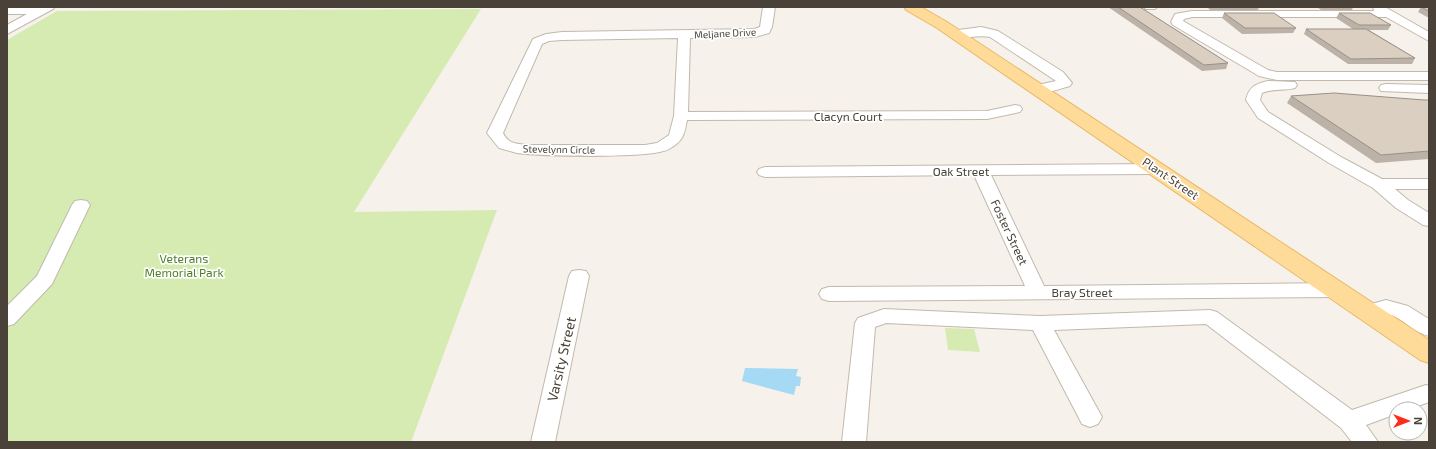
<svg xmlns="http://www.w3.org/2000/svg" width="1436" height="449" font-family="'Exo 2',sans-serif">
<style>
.green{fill:#d5ebb2}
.water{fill:#a5d9f4}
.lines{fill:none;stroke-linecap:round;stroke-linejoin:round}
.minor-casing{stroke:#c2b9ac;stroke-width:2}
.major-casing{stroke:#e9b865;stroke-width:2}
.minor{fill:#fff;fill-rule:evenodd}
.major{fill:#ffdb9a;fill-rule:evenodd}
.wall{fill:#bcb2a7}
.building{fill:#dbcfc2;stroke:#999188}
.labels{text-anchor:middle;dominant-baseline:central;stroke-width:3.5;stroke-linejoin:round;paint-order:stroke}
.far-street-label{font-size:10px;fill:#4a4238;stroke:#fff}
.street-label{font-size:12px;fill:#4a4238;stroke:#fff}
.park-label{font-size:12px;fill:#4f8027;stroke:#fff}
.near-street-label{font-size:14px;fill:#4a4238;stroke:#fff}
</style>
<rect width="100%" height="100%" fill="#f6f1ea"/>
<g class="green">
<polygon points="481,9 354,212 497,210 411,442 7,442 7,40 57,11"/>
<polygon points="945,328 974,329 980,352 948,350"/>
</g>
<polygon class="water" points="745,368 798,369 796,376 801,377 800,386 796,386 794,395 742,381"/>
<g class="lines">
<g class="minor-casing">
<g id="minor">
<polygon points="55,7 53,9 7,34 7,25 27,14 7,14 7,8"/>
<path d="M 763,7 L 775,7 L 772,27 L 769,33 L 755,37 L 690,38 L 688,112 L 987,111 L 1015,105 L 1020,106 L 1022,109 L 1020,112 L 987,119 L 687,120 C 684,136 683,141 669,149 C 653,159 540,156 517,153 L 499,148 L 487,133 L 533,39 L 546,34 L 562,32 L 754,29 L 760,27 ZM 678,38 L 674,116 L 669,135 L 657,143 L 645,145 L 528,145 C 517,144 508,144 503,133 L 542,44 L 549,41 L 562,40 Z"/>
<polygon points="1144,7 1157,7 1155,9 1146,9"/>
<polygon points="1373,7 1385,7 1429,32 1429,41 1386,17 1192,17 1184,19 1183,21 1268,70 1277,72 1429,72 1429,80 1277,80 1259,76 1173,25 1171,22 1175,14 1192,11 1374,11"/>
<path d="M 981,27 L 998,31 L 1063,72 L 1072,83 L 1070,86 C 1059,89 1044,95 1033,92 L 1031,89 L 1033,86 L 1056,81 L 990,37 C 977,34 963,40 951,37 L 949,34 L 951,31 Z"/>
<path d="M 1268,81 L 1295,82 L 1297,85 L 1295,88 C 1283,91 1274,88 1262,93 L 1260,100 L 1268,112 L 1341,157 L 1382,179 L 1429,179 L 1429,189 L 1395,189 L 1408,200 L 1429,213 L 1429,226 L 1423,225 L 1396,208 L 1373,188 L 1329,163 L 1258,118 L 1246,100 C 1249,87 1255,84 1268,81 Z"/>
<polygon points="1386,84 1429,85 1429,93 1381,91 1379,88 1381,85"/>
<polygon points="1157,164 1163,166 1165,169 1163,172 1157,174 991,175 1044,286 1336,283 1343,285 1346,290 1343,295 1336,297 829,301 822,299 819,294 822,289 829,287 1025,286 974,175 765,177 759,175 757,172 759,169 765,167"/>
<polygon points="81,200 87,201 90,205 52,284 14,324 7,326 7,306 37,276 72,205 75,201"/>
<polygon points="579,270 586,271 589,276 555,442 531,442 569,276 572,271"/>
<path d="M 1386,300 L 1408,306 L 1429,319 L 1429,336 C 1416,333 1406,322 1394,316 C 1383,311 1372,320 1361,317 L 1358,312 L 1361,307 Z"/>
<polygon points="884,309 1040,316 1210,310 1217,312 1352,410 1426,385 1429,386 1429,402 1410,409 1396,409 1396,414 1366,425 1378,442 1352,442 1341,428 1206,324 1054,330 1102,417 1098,424 1090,427 1082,424 1033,330 886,323 875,327 866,442 842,442 855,323 858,318"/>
</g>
</g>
<g class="major-casing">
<polygon id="major" points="904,7 921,7 947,22 1429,340 1429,363 1420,360 937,28 906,10"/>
</g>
<use href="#minor" class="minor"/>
<use href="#major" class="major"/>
</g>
<g class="wall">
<polygon points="1108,7 1140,7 1228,63 1226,69 1202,71"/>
<polygon points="1207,7 1259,7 1258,10 1210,10"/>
<polygon points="1317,7 1353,7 1352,10 1321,10"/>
<polygon points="1421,7 1429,7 1429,18 1418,12"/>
<polygon points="1224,13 1296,28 1293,33 1242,34 1222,18"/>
<polygon points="1339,13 1391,25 1388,30 1369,30 1415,58 1412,64 1348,64 1304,34 1306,29 1353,29 1336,18"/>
<polygon points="1291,96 1429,100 1429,159 1376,163 1287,103"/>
</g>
<g class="building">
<polygon points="1118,7 1140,7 1228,63 1204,65"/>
<polygon points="1421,7 1429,7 1429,11"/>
<polygon points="1224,13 1274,13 1296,28 1245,28"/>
<polygon points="1339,13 1370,13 1391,25 1359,25"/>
<polygon points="1306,29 1366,29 1415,58 1351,59"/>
<polygon points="1334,93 1424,100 1429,100 1429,151 1381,155 1291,96"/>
</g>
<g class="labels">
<g class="far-street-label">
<text transform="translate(725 33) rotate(-3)">Meljane Drive</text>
<text transform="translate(559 149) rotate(1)">Stevelynn Circle</text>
</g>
<g class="street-label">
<text x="848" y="116">Clacyn Court</text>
<text x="961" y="171">Oak Street</text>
<text transform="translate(1171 178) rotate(34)">Plant Street</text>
<text transform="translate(1010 232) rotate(65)">Foster Street</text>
<text x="1082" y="292">Bray Street</text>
</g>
<g class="park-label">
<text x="184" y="258">Veterans<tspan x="184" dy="14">Memorial Park</tspan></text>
</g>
<g class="near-street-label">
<text transform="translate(561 359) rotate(-77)">Varsity Street</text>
</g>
</g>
<rect width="1436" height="449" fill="none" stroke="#4a4238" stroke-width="16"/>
<g transform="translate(1408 421) rotate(90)"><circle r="19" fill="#ffffff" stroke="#b7b3af"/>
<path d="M0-3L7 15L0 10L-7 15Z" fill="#ff2b18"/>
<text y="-6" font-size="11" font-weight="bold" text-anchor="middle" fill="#4a4238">N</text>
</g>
</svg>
